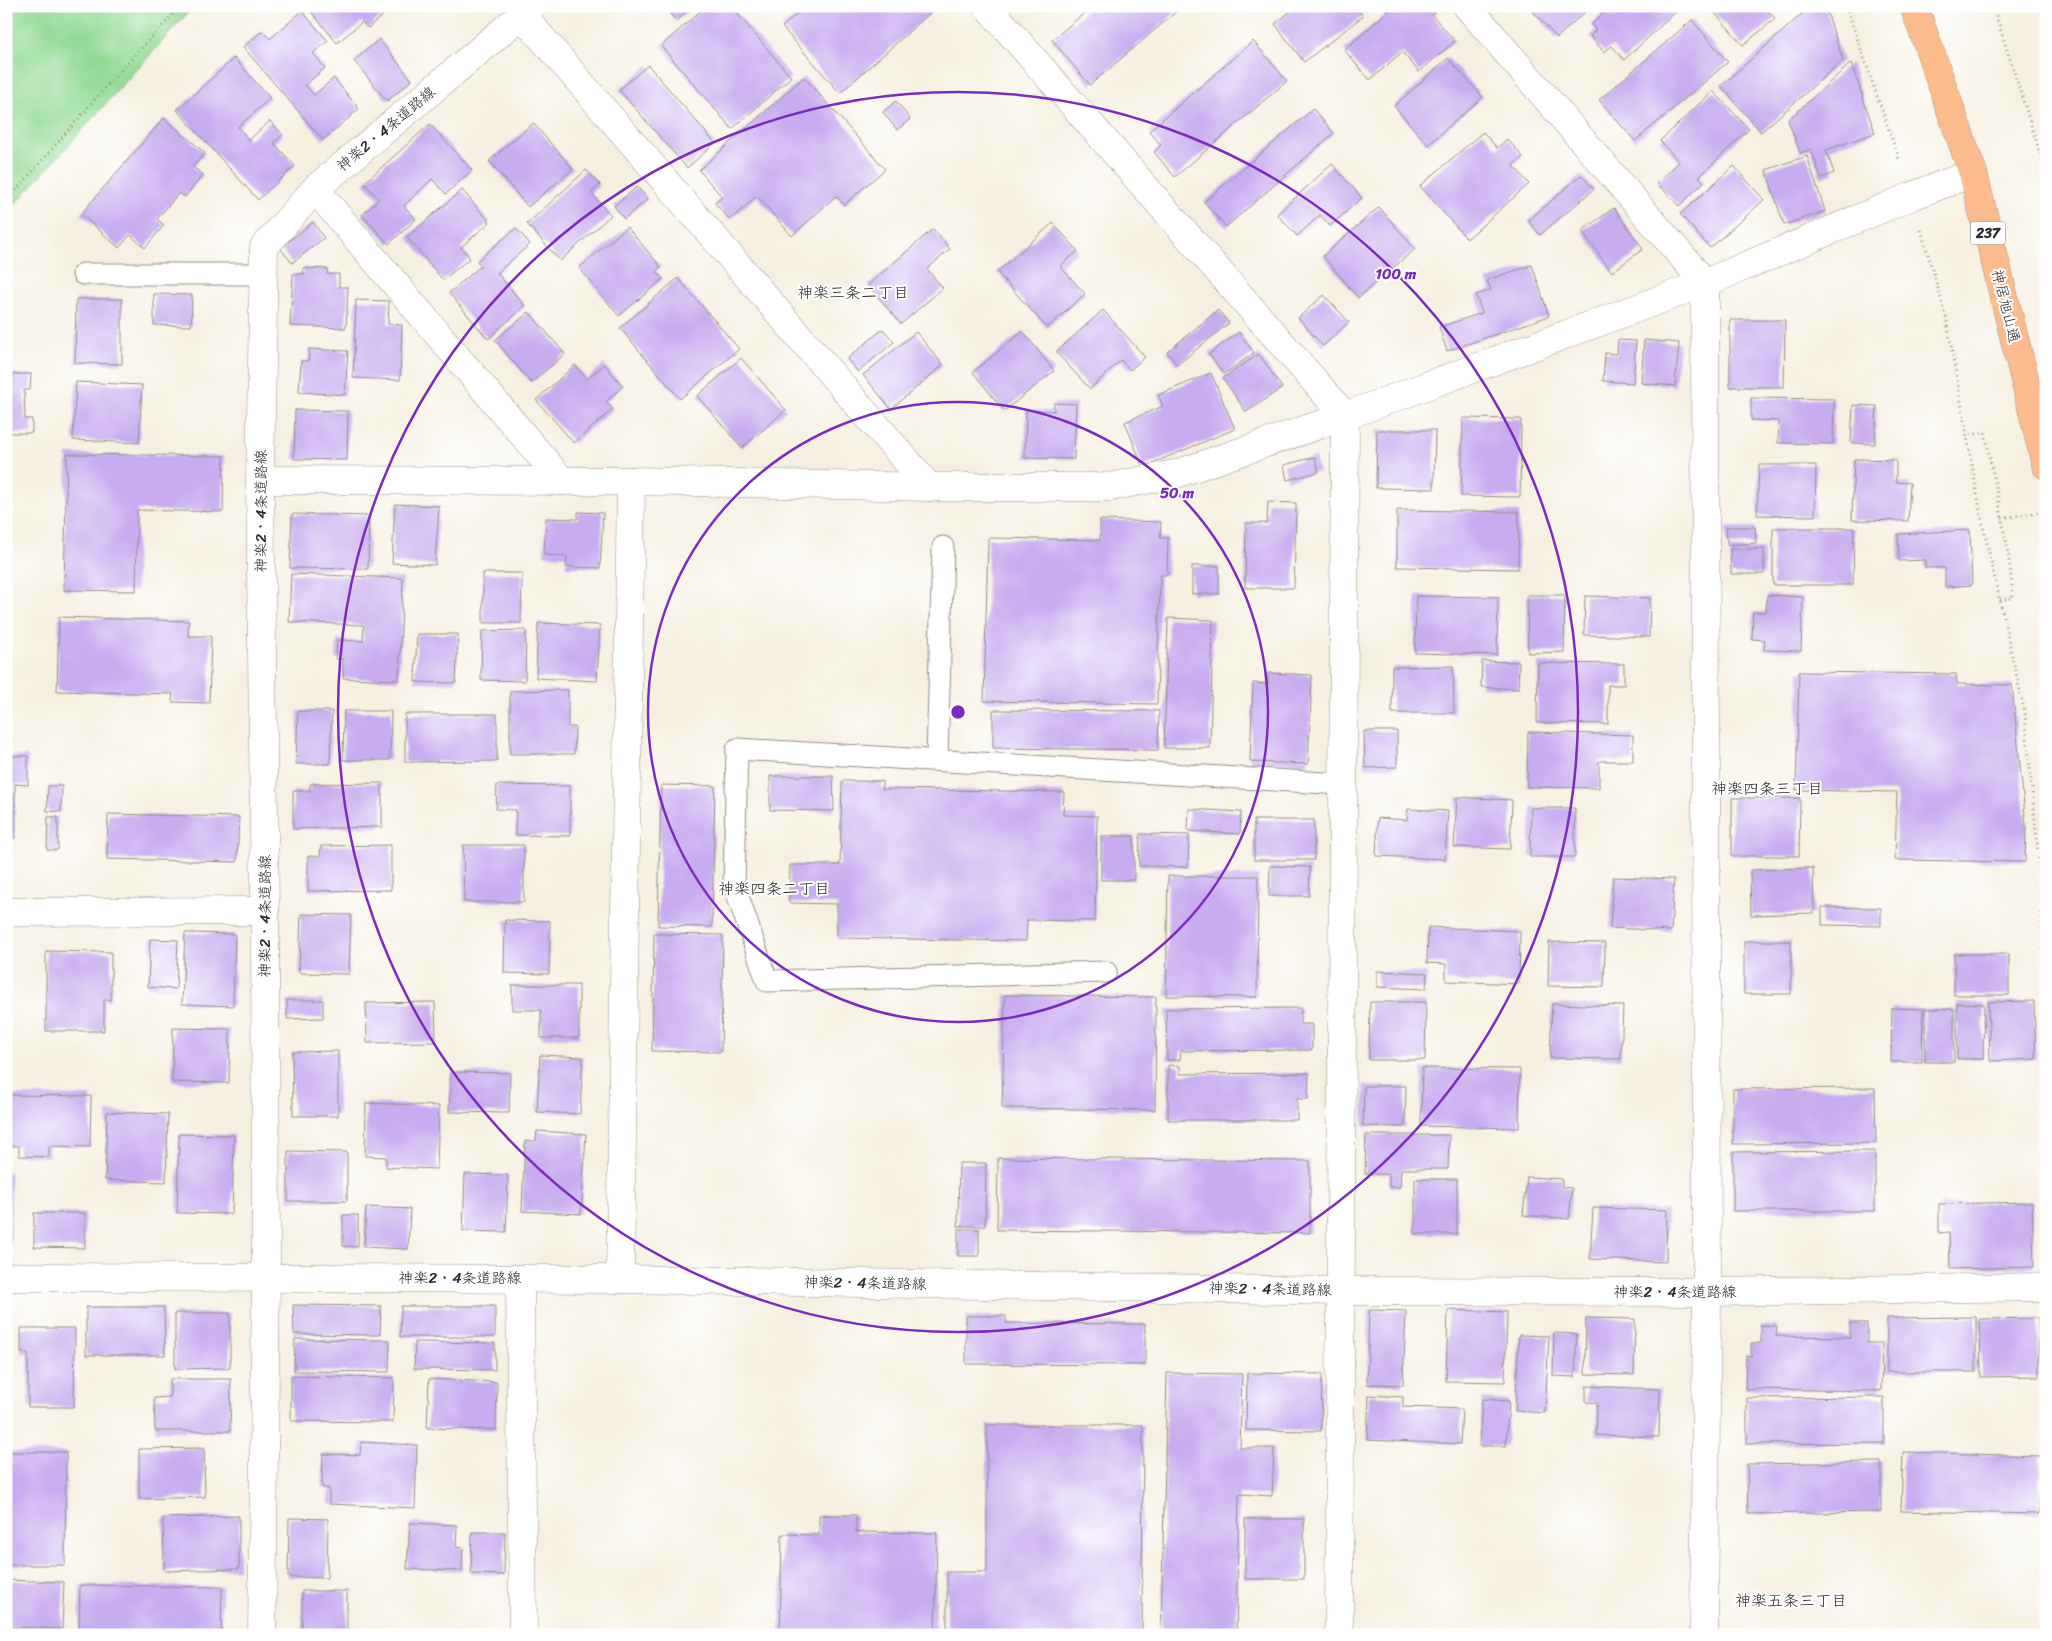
<svg xmlns="http://www.w3.org/2000/svg" width="2052" height="1641" font-family="Sriracha,'Klee One',sans-serif">
<style>
.green{fill:#91d993;stroke:#5e825f}
.building{fill:#c8acf0}
.lines{fill:none;stroke-linecap:round;stroke-linejoin:round}
.lane-casing{stroke:#908e86;stroke-width:23}
.street-casing{stroke:#908e86;stroke-width:29}
.highway-casing{stroke:#908e86;stroke-width:29}
.path{stroke:#908e86;stroke-width:3;stroke-dasharray:1 4;stroke-linecap:butt}
.lane{stroke:#fff;stroke-width:21}
.street{stroke:#fff;stroke-width:28}
.highway{stroke:#fbbb8d;stroke-width:28}
.ring{fill:none;stroke:#7b2cbf;stroke-width:2.5}
.labels{text-anchor:middle;dominant-baseline:central;stroke-width:4;stroke-linejoin:round;paint-order:stroke}
.shield{fill:#fff;stroke:#6b6b6b;stroke-width:1}
.shield-label{font-size:14px;font-weight:bold;fill:#2b2b2b}
.street-label{font-size:15px;fill:#2b2b2b;stroke:#fff}
.neighbourhood-label{font-size:16px;fill:#2b2b2b;stroke:#fff}
.centre{fill:#7b2cbf;stroke:#fff;stroke-width:2.5}
.ring-label{font-size:15px;text-anchor:middle;font-weight:bold;fill:#7b2cbf;stroke:#fff;stroke-width:4;stroke-linejoin:round;paint-order:stroke}
</style>
<rect width="100%" height="100%" fill="#fff"/>
<filter id="ink" filterUnits="userSpaceOnUse"><feTurbulence type="fractalNoise" baseFrequency=".02" numOctaves="2"/><feDisplacementMap in="SourceGraphic" scale="10" xChannelSelector="R" yChannelSelector="G"/><feConvolveMatrix kernelMatrix="1 2 1 2 8 2 1 2 1" color-interpolation-filters="sRGB"/></filter>
<filter id="wash" filterUnits="userSpaceOnUse"><feTurbulence type="fractalNoise" baseFrequency=".0096" numOctaves="4" result="noise"/><feDisplacementMap in="SourceGraphic" scale="20" xChannelSelector="R" yChannelSelector="G"/><feGaussianBlur stdDeviation="1.12" result="paint"/><feColorMatrix in="noise" values="0 0 0 0 0 0 0 0 0 0 0 0 0 0 0 0 0 1.4 0 .05"/><feComposite in="paint" operator="in"/></filter>
<g filter="url(#wash)">
<rect width="100%" height="100%" fill="#f6f0e1"/>
<polygon class="green" points="6,6 194,6 6,214"/>
<g id="blocks">
<g class="building">
<polygon points="313,6 390,6 391,8 368,28 362,22 337,43 309,9"/>
<polygon points="663,6 693,6 676,21"/>
<polygon points="706,6 731,6 791,77 732,129 661,46"/>
<polygon points="806,6 938,6 840,93 782,27"/>
<polygon points="1093,6 1183,6 1090,85 1052,40"/>
<polygon points="1297,6 1355,6 1363,16 1304,62 1275,24"/>
<polygon points="1394,6 1435,6 1438,10 1432,15 1455,41 1419,72 1402,52 1370,80 1344,50"/>
<polygon points="1531,6 1591,6 1557,38 1529,7"/>
<polygon points="1611,6 1678,6 1680,8 1624,60 1612,46 1604,52 1590,36 1596,30 1591,25"/>
<polygon points="1709,6 1765,6 1775,19 1743,45"/>
<polygon points="1811,6 1825,6 1843,60 1761,132 1721,86"/>
<polygon points="302,11 328,41 313,53 325,68 305,85 314,95 334,78 359,109 323,140 243,47 262,31 270,39"/>
<polygon points="1692,20 1728,62 1635,141 1599,100"/>
<polygon points="379,39 412,80 387,101 354,61"/>
<polygon points="1253,41 1287,81 1175,177 1154,152 1161,145 1149,131"/>
<polygon points="234,58 270,98 238,127 249,140 270,121 283,135 274,143 295,166 258,200 177,110"/>
<polygon points="1448,58 1483,97 1428,145 1394,106"/>
<polygon points="1851,63 1875,133 1826,150 1834,173 1821,178 1811,149 1800,153 1788,120"/>
<polygon points="648,65 715,143 687,168 619,90"/>
<polygon points="804,77 885,169 844,205 836,196 792,236 757,196 730,220 715,203 722,197 699,170"/>
<polygon points="1713,91 1749,129 1699,177 1704,182 1679,206 1657,183 1679,162 1660,141"/>
<polygon points="896,101 910,119 897,130 883,112"/>
<polygon points="1313,109 1334,133 1226,227 1204,202"/>
<polygon points="164,118 205,153 193,167 203,175 185,197 179,193 157,219 164,225 145,248 130,235 119,248 81,214"/>
<polygon points="533,123 573,169 528,207 489,161"/>
<polygon points="430,124 472,170 446,194 432,179 404,206 416,219 389,244 362,215 379,199 364,183"/>
<polygon points="1483,132 1497,148 1507,139 1523,157 1513,165 1529,184 1467,239 1420,186"/>
<polygon points="1807,156 1825,211 1784,225 1766,170"/>
<polygon points="1332,164 1362,198 1330,226 1320,215 1297,236 1277,214"/>
<polygon points="1734,166 1764,200 1710,248 1680,214"/>
<polygon points="586,170 600,185 591,193 611,215 560,261 527,224"/>
<polygon points="1581,175 1594,189 1540,235 1528,221"/>
<polygon points="637,187 648,199 624,219 614,206"/>
<polygon points="462,190 490,222 461,247 470,258 443,280 407,237"/>
<polygon points="1379,207 1415,249 1358,298 1323,256"/>
<polygon points="1614,208 1643,249 1612,272 1582,231"/>
<polygon points="313,222 324,238 292,263 280,248"/>
<polygon points="1053,223 1078,251 1060,266 1085,294 1047,328 997,272"/>
<polygon points="627,227 661,267 656,271 663,279 619,316 579,268"/>
<polygon points="516,228 530,244 497,273 525,306 488,339 449,293 481,266 477,261"/>
<polygon points="933,229 950,249 927,269 943,288 901,324 868,285"/>
<polygon points="1532,265 1549,316 1447,351 1439,327 1482,313 1476,295 1491,290 1487,280"/>
<polygon points="303,268 328,269 327,274 339,274 339,287 348,287 346,328 290,326 293,274 304,274"/>
<polygon points="678,278 739,349 680,399 620,328"/>
<polygon points="154,294 192,295 191,326 154,325"/>
<polygon points="1324,295 1349,322 1323,346 1298,318"/>
<polygon points="76,299 122,299 122,364 75,363"/>
<polygon points="356,300 389,301 388,324 402,325 400,380 353,378"/>
<polygon points="1103,310 1145,357 1130,370 1121,360 1090,389 1056,352"/>
<polygon points="1218,310 1229,323 1177,365 1167,352"/>
<polygon points="529,312 565,354 531,383 495,340"/>
<polygon points="1730,320 1785,320 1784,387 1730,387"/>
<polygon points="883,329 894,342 858,372 847,359"/>
<polygon points="1023,331 1054,371 1004,411 973,372"/>
<polygon points="916,332 943,365 891,409 863,375"/>
<polygon points="1239,332 1254,353 1224,374 1209,354"/>
<polygon points="1618,340 1636,341 1633,383 1603,381 1605,353 1617,354"/>
<polygon points="1644,340 1679,343 1675,386 1641,383"/>
<polygon points="309,349 348,351 345,395 299,392 301,361 308,361"/>
<polygon points="1259,354 1282,388 1246,412 1223,378"/>
<polygon points="741,358 786,410 742,448 697,396"/>
<polygon points="604,364 623,386 606,402 613,409 574,443 536,400 575,365 587,379"/>
<polygon points="1211,373 1235,429 1143,467 1125,422 1163,406 1158,395"/>
<polygon points="6,374 31,374 30,390 24,390 25,419 32,419 32,433 6,433"/>
<polygon points="76,382 142,385 139,443 73,440"/>
<polygon points="1751,398 1834,399 1833,444 1778,443 1779,421 1751,420"/>
<polygon points="1054,403 1076,404 1074,459 1025,458 1026,410 1054,411"/>
<polygon points="1853,405 1877,406 1875,444 1851,443"/>
<polygon points="295,410 348,411 347,460 294,459"/>
<polygon points="1463,418 1521,419 1520,497 1461,496"/>
<polygon points="1377,430 1435,430 1434,489 1376,488"/>
<polygon points="67,454 224,456 223,512 137,510 136,591 64,590"/>
<polygon points="1315,457 1319,472 1287,480 1284,465"/>
<polygon points="1854,459 1896,460 1896,482 1910,483 1908,521 1852,520"/>
<polygon points="1759,465 1816,465 1815,516 1757,515"/>
<polygon points="1268,502 1296,503 1294,588 1245,588 1246,523 1267,523"/>
<polygon points="395,504 439,506 435,565 392,563"/>
<polygon points="1397,510 1519,512 1518,569 1397,567"/>
<polygon points="578,512 603,513 600,568 566,567 567,556 544,555 546,518 578,519"/>
<polygon points="292,514 369,516 368,569 290,568"/>
<polygon points="1100,520 1161,522 1160,538 1168,538 1167,575 1160,575 1157,704 984,701 988,538 1100,540"/>
<polygon points="1726,527 1755,527 1756,543 1727,545"/>
<polygon points="1773,528 1854,528 1853,585 1773,585"/>
<polygon points="1970,530 1972,585 1945,587 1945,568 1925,568 1925,560 1899,561 1898,534"/>
<polygon points="1730,549 1764,549 1764,574 1731,574"/>
<rect x="1192" y="566" width="27" height="28"/>
<polygon points="483,573 522,573 521,623 483,623"/>
<polygon points="291,574 403,578 399,680 343,678 343,659 336,659 337,640 363,641 364,625 289,622"/>
<polygon points="1527,595 1565,595 1564,652 1528,653"/>
<polygon points="1767,595 1803,597 1801,651 1764,650 1765,640 1752,639 1753,612 1766,612"/>
<polygon points="1416,596 1498,597 1497,655 1415,653"/>
<polygon points="1585,596 1650,598 1649,637 1584,635"/>
<polygon points="59,617 189,621 188,636 211,636 209,703 172,702 173,694 57,691"/>
<polygon points="1168,618 1213,620 1210,748 1164,748"/>
<polygon points="538,623 600,625 597,681 536,678"/>
<polygon points="526,630 525,681 481,680 482,631"/>
<polygon points="417,634 458,634 456,683 415,682"/>
<polygon points="1482,661 1519,662 1518,689 1481,687"/>
<polygon points="1538,663 1624,664 1624,685 1608,685 1608,724 1537,723"/>
<polygon points="1453,666 1454,713 1392,713 1392,667"/>
<polygon points="1799,672 1956,674 1957,684 2012,685 2026,826 2025,862 1895,860 1897,792 1796,790"/>
<polygon points="1268,673 1312,675 1308,764 1250,762 1253,683 1268,684"/>
<polygon points="568,690 568,727 575,727 574,754 510,754 510,691"/>
<polygon points="993,710 1159,711 1158,750 993,748"/>
<polygon points="298,711 332,711 330,764 296,764"/>
<polygon points="344,711 391,711 390,760 343,760"/>
<polygon points="405,714 497,714 497,761 405,762"/>
<polygon points="1364,731 1397,731 1397,767 1365,768"/>
<polygon points="1528,732 1633,735 1633,761 1599,761 1599,788 1527,787"/>
<polygon points="6,756 28,756 28,785 15,784 15,838 6,838"/>
<polygon points="770,776 833,776 834,811 770,810"/>
<polygon points="842,781 882,781 882,789 1064,792 1063,815 1097,816 1095,921 1027,920 1026,941 837,938 837,904 789,903 790,865 840,865"/>
<polygon points="382,783 382,827 293,829 293,791 310,791 310,784"/>
<polygon points="497,785 570,786 570,836 515,835 516,810 496,809"/>
<polygon points="661,785 715,786 712,927 658,926"/>
<polygon points="48,786 62,786 61,812 47,811"/>
<polygon points="1457,797 1512,800 1510,849 1454,847"/>
<polygon points="1732,798 1800,798 1799,856 1732,856"/>
<polygon points="1531,808 1575,808 1575,857 1530,857"/>
<polygon points="1189,809 1241,812 1240,834 1188,831"/>
<polygon points="1408,809 1448,811 1445,859 1376,856 1378,818 1407,820"/>
<polygon points="108,814 239,817 237,862 107,859"/>
<polygon points="48,817 58,817 58,850 47,850"/>
<rect x="1254" y="820" width="60" height="40"/>
<polygon points="1140,834 1189,835 1188,867 1139,866"/>
<rect x="1101" y="836" width="33" height="44"/>
<polygon points="391,845 391,890 308,891 308,856 320,856 321,846"/>
<polygon points="463,845 524,845 524,902 464,902"/>
<polygon points="1270,866 1310,867 1309,896 1269,896"/>
<polygon points="1813,868 1814,913 1751,915 1750,870"/>
<polygon points="1168,876 1258,876 1257,997 1166,996"/>
<polygon points="1613,877 1674,879 1671,931 1610,928"/>
<polygon points="1822,907 1881,908 1881,926 1822,925"/>
<polygon points="301,914 351,915 349,974 299,973"/>
<polygon points="505,920 550,921 549,974 504,973"/>
<polygon points="1428,927 1520,931 1519,984 1446,981 1446,964 1427,963"/>
<polygon points="185,933 235,934 233,1006 182,1004"/>
<polygon points="654,934 723,935 721,1052 652,1051"/>
<polygon points="150,939 178,940 176,989 148,987"/>
<rect x="1744" y="941" width="47" height="53"/>
<polygon points="1549,942 1605,943 1604,987 1548,986"/>
<polygon points="46,951 111,952 111,1000 104,1000 104,1031 46,1031"/>
<rect x="1954" y="954" width="55" height="41"/>
<polygon points="1377,971 1427,973 1426,989 1377,987"/>
<polygon points="512,985 579,985 579,1038 541,1038 541,1010 512,1010"/>
<polygon points="1005,995 1156,997 1155,1110 1002,1108"/>
<polygon points="287,1000 323,1000 323,1018 287,1019"/>
<polygon points="2034,1001 2036,1059 1990,1061 1988,1002"/>
<polygon points="435,1002 436,1042 367,1043 366,1003"/>
<polygon points="1370,1002 1426,1002 1425,1060 1369,1060"/>
<polygon points="1957,1003 1984,1004 1983,1059 1957,1059"/>
<polygon points="1552,1004 1623,1006 1621,1059 1550,1058"/>
<polygon points="1301,1008 1300,1024 1312,1024 1312,1050 1181,1051 1180,1060 1167,1060 1166,1009"/>
<polygon points="1892,1008 1923,1009 1922,1062 1891,1062"/>
<rect x="1925" y="1009" width="29" height="53"/>
<polygon points="173,1028 230,1029 229,1083 172,1082"/>
<polygon points="338,1051 338,1116 293,1116 292,1052"/>
<polygon points="540,1055 583,1057 580,1114 537,1112"/>
<polygon points="1168,1065 1180,1066 1180,1074 1309,1073 1308,1099 1297,1099 1297,1120 1168,1120"/>
<polygon points="1422,1068 1520,1069 1519,1128 1421,1126"/>
<polygon points="451,1072 510,1073 509,1113 449,1112"/>
<polygon points="1364,1086 1406,1086 1405,1127 1363,1126"/>
<polygon points="1875,1088 1876,1143 1733,1144 1733,1089"/>
<polygon points="6,1095 91,1096 90,1147 49,1146 49,1157 19,1156 19,1146 6,1146"/>
<polygon points="366,1103 439,1106 437,1169 386,1167 386,1157 365,1156"/>
<polygon points="107,1112 168,1114 166,1182 105,1180"/>
<polygon points="537,1131 586,1134 581,1214 522,1211 525,1141 536,1141"/>
<polygon points="179,1134 234,1135 232,1214 177,1213"/>
<polygon points="1366,1135 1449,1135 1448,1169 1401,1169 1400,1187 1389,1187 1389,1174 1365,1174"/>
<polygon points="288,1151 347,1152 347,1201 288,1201"/>
<polygon points="1875,1151 1875,1211 1733,1211 1733,1152"/>
<polygon points="998,1158 1310,1161 1310,1233 997,1230"/>
<polygon points="959,1163 986,1163 985,1226 958,1226"/>
<polygon points="6,1172 10,1172 11,1243 6,1243"/>
<polygon points="465,1174 508,1175 506,1232 463,1231"/>
<polygon points="1527,1177 1562,1179 1562,1187 1572,1188 1569,1219 1523,1215"/>
<rect x="1415" y="1179" width="42" height="55"/>
<polygon points="2032,1202 2034,1267 1950,1269 1949,1232 1939,1233 1939,1204"/>
<polygon points="366,1207 410,1209 408,1249 364,1247"/>
<polygon points="1593,1208 1667,1210 1666,1262 1590,1259"/>
<polygon points="34,1213 85,1213 85,1248 34,1247"/>
<polygon points="343,1215 358,1215 358,1247 343,1246"/>
<rect x="958" y="1229" width="21" height="27"/>
<polygon points="293,1305 381,1306 380,1335 294,1334"/>
<polygon points="401,1306 495,1306 495,1337 400,1337"/>
<polygon points="86,1307 164,1307 165,1355 86,1355"/>
<polygon points="1369,1310 1406,1311 1403,1385 1367,1384"/>
<polygon points="1448,1310 1507,1312 1505,1382 1446,1381"/>
<polygon points="175,1313 230,1313 230,1368 175,1369"/>
<polygon points="966,1316 1006,1316 1006,1323 1145,1324 1145,1365 966,1364"/>
<polygon points="1976,1317 1976,1372 1887,1372 1887,1318"/>
<polygon points="1586,1318 1635,1319 1634,1375 1585,1374"/>
<polygon points="2038,1318 2039,1376 1981,1377 1980,1319"/>
<polygon points="1850,1323 1867,1323 1867,1343 1882,1343 1881,1391 1745,1389 1746,1355 1751,1356 1751,1343 1761,1343 1761,1325 1777,1326 1776,1336 1850,1337"/>
<polygon points="21,1328 75,1328 74,1407 28,1407 28,1353 21,1353"/>
<polygon points="1554,1333 1577,1334 1575,1377 1553,1376"/>
<polygon points="1519,1335 1549,1336 1545,1413 1515,1411"/>
<polygon points="295,1339 390,1340 389,1372 294,1371"/>
<polygon points="415,1342 495,1343 495,1370 414,1369"/>
<polygon points="1167,1373 1242,1374 1240,1448 1274,1448 1272,1496 1239,1494 1236,1635 1161,1635"/>
<polygon points="1247,1373 1322,1374 1321,1431 1246,1430"/>
<polygon points="291,1376 394,1378 393,1422 291,1421"/>
<polygon points="170,1379 231,1379 230,1431 155,1431 154,1398 170,1397"/>
<polygon points="429,1379 497,1382 496,1430 427,1428"/>
<polygon points="1586,1386 1660,1389 1659,1437 1596,1435 1597,1403 1586,1402"/>
<polygon points="1369,1395 1403,1397 1403,1407 1462,1409 1460,1444 1367,1440"/>
<polygon points="1884,1397 1884,1443 1747,1444 1747,1398"/>
<polygon points="1482,1399 1509,1401 1506,1446 1479,1446"/>
<polygon points="987,1425 1143,1425 1142,1635 947,1635 947,1572 987,1572"/>
<polygon points="361,1442 417,1445 415,1508 329,1504 329,1488 322,1488 323,1454 360,1455"/>
<polygon points="204,1448 205,1497 139,1499 139,1449"/>
<polygon points="6,1452 66,1452 65,1565 6,1565"/>
<polygon points="1903,1452 2040,1456 2039,1514 1901,1511"/>
<polygon points="1881,1462 1881,1512 1748,1514 1747,1464"/>
<polygon points="819,1515 856,1515 856,1532 937,1533 935,1635 780,1635 782,1534 819,1535"/>
<polygon points="239,1516 239,1569 164,1571 163,1518"/>
<polygon points="289,1518 328,1519 327,1578 288,1577"/>
<rect x="1245" y="1519" width="59" height="60"/>
<polygon points="410,1523 457,1525 456,1547 463,1548 462,1571 407,1569"/>
<polygon points="472,1532 505,1532 504,1575 471,1574"/>
<polygon points="6,1580 64,1582 62,1629 6,1627"/>
<polygon points="80,1585 222,1587 221,1635 79,1634"/>
<rect x="302" y="1591" width="45" height="44"/>
</g>
</g>
</g>
<g filter="url(#ink)">
<use href="#blocks" fill-opacity="0" stroke="#908e86" stroke-width="1"/>
<g class="lines">
<g class="lane-casing">
<g id="lane">
<polyline points="83,274 264,274"/>
<polyline points="937,760 943,547"/>
<polyline points="1106,972 767,981 734,885 737,749 1343,784"/>
</g>
</g>
<g class="street-casing">
<g id="street">
<polyline points="987,6 1345,416 1339,1635"/>
<polyline points="1467,6 1705,283 1707,1292 1704,1635"/>
<polyline points="522,15 929,487"/>
<polyline points="315,189 562,481"/>
<polyline points="260,480 631,481 929,487 1110,487 1179,473 1345,416 1705,283 1912,196 1973,173"/>
<polyline points="6,912 265,911"/>
<polyline points="6,1277 620,1279 1340,1291 1707,1292 2046,1287"/>
<polyline points="520,1279 523,1635"/>
<polyline points="620,1279 631,481"/>
<polyline points="262,1635 266,1277 265,911 260,480 264,247 315,189 532,6"/>
</g>
</g>
<g class="highway-casing">
<polyline id="highway" points="1914,6 1973,173 2046,465"/>
</g>
<g class="path">
<polyline points="1846,6 1900,162"/>
<polyline points="1993,6 2046,172"/>
<polyline points="6,202 111,81 181,6"/>
<polyline points="1921,230 1946,316 1981,516 2025,714 2040,874 2044,982 2046,1137"/>
<path d="M 1966,436 L 1985,432 C 1995,487 2009,542 2013,598 L 2000,600"/>
<polyline points="2002,518 2046,511"/>
</g>
<use href="#lane" class="lane"/>
<use href="#street" class="street"/>
<use href="#highway" class="highway"/>
</g>
</g>
<g class="ring">
<circle cx="958" cy="712" r="310"/>
<circle cx="958" cy="712" r="620"/>
</g>
<g class="labels">
<rect class="shield" x="1970.5" y="221.5" width="35" height="23" rx="4"/>
<g class="shield-label">
<text x="1988" y="233">237</text>
</g>
<g class="street-label">
<text transform="translate(386 129) rotate(-40)">神楽2・4条道路線</text>
<text transform="translate(2006 306) rotate(76)">神居旭山通</text>
<text transform="translate(261 511) rotate(-90)">神楽2・4条道路線</text>
<text transform="translate(265 916) rotate(-90)">神楽2・4条道路線</text>
<text x="460" y="1278">神楽2・4条道路線</text>
<text transform="translate(865 1283) rotate(1)">神楽2・4条道路線</text>
<text transform="translate(1270 1289) rotate(1)">神楽2・4条道路線</text>
<text x="1675" y="1292">神楽2・4条道路線</text>
</g>
<g class="neighbourhood-label">
<text x="853" y="292">神楽三条二丁目</text>
<text x="1767" y="788">神楽四条三丁目</text>
<text x="774" y="888">神楽四条二丁目</text>
<text x="1791" y="1600">神楽五条三丁目</text>
</g>
</g>
<circle cx="958" cy="712" r="8" class="centre"/>
<g class="ring-label">
<text x="1396" y="279">100 m</text>
<text x="1177" y="498">50 m</text>
</g>
<rect width="2052" height="1641" fill="none" stroke="#fff" stroke-width="25"/>
</svg>
